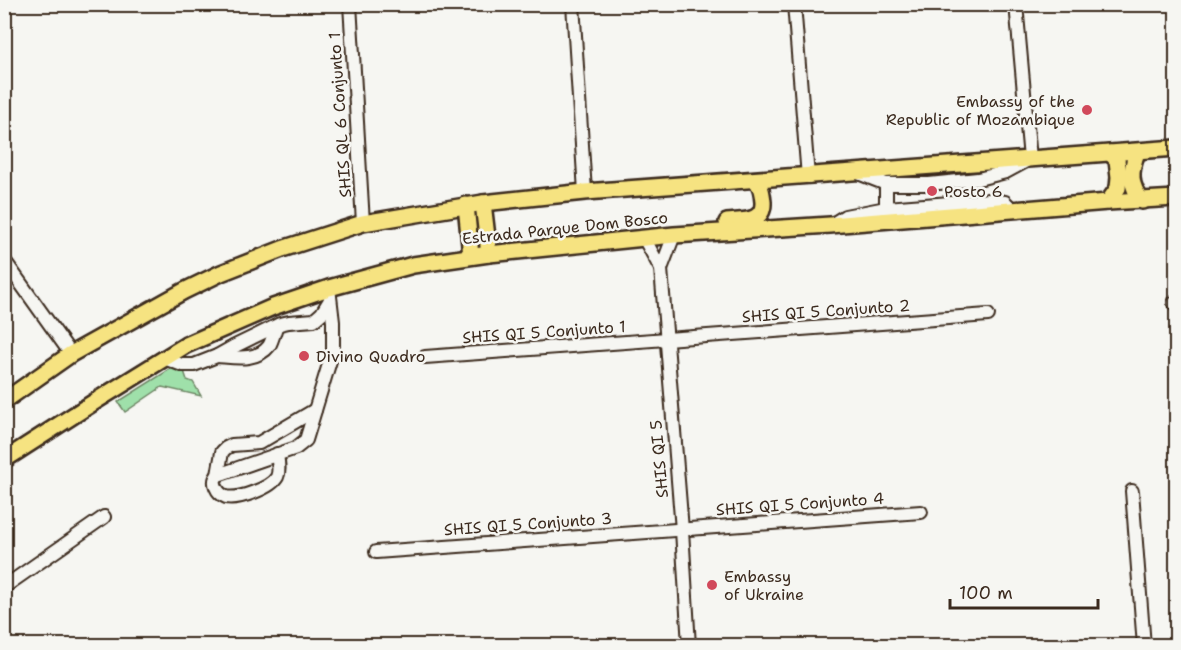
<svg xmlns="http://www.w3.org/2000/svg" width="1181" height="650" font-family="'Shantell Sans',sans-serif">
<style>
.green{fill:#9fe0aa;stroke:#6d8564;stroke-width:1.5}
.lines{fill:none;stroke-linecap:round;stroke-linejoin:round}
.minor-casing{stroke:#3b2a1e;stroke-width:16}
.major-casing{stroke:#3b2a1e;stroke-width:20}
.minor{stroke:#f6f6f2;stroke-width:12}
.major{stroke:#f6e381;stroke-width:15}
.poi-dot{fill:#d1495b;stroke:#f6f6f2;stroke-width:2}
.labels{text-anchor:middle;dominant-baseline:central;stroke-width:5;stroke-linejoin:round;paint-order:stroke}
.poi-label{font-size:16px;fill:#3b2a1e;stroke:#f6f6f2;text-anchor:start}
.street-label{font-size:16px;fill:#3b2a1e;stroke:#f6f6f2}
</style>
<rect width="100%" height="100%" fill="#f6f6f2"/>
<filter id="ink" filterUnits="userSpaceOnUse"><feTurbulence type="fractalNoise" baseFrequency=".0167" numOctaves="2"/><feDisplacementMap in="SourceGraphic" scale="12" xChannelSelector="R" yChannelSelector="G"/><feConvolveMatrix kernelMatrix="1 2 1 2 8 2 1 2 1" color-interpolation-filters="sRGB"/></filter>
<g filter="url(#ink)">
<polygon class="green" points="175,366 183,368 187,380 193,382 201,396 162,387 125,412 118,402"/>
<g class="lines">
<g class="minor-casing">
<g id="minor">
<polyline points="350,4 363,223"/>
<polyline points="573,4 585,192"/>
<polyline points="794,4 808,177"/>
<polyline points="858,173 886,184 929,184 978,179 1006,172 1030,159 1016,4"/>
<polyline points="886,208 886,184"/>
<polyline points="831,225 845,216 886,208 989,200 1005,202 1014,211"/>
<polyline points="644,238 661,269 682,530 689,646"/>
<polyline points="4,260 71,354"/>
<polyline points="661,269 674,235"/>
<polyline points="1174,303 1176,303"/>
<path d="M 217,356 C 233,357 257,362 269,346 C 272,341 274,333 276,327"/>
<polyline points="425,357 988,315"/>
<polyline points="164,358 182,365 194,365 217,356 233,347 280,324 289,322 314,320 322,313 330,300"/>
<path d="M 277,454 C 278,461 280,471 277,477 C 271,488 238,500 226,497 C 221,495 218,492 216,487 C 214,482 214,479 218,475 L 296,448 L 306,440 L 333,351 L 333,322 L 329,288"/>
<polyline points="218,475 222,452 226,448 232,445 259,443 315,410"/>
<polyline points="1132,491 1144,646"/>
<polyline points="376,552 921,512"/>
<polyline points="4,587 104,517"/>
</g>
</g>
<g class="major-casing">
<g id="major">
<path d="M 1137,152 C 1130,172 1129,184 1142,201"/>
<polyline points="1108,202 1118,188 1119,177 1117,160 1110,153"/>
<polyline points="483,203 489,254"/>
<polyline points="466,205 471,256"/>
<path d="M 727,222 C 742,220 764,223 763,202 C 762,192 761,186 755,180"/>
<polyline points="4,401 71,354 184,291 221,273 282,249 363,223 483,203 585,192 1176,148"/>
<polyline points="4,460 99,399 186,345 273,307 329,288 413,265 489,254 674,235 830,225 1108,202 1176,198"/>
</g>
</g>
<use href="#minor" class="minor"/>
<use href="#major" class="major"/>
</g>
</g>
<g class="poi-dot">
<circle cx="1087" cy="110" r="6"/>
<circle cx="932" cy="191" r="6"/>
<circle cx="304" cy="356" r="6"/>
<circle cx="712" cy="585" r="6"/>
</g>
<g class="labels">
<g class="poi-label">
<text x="1075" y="101" text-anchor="end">Embassy of the<tspan x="1075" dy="18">Republic of Mozambique</tspan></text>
<text x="944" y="191">Posto 6</text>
<text x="316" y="356">Divino Quadro</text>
<text x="724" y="576">Embassy<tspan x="724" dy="18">of Ukraine</tspan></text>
</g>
<g class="street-label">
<text transform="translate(340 115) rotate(-94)">SHIS QL 6 Conjunto 1</text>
<text transform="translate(565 228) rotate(-6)">Estrada Parque Dom Bosco</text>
<text transform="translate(826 311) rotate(-4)">SHIS QI 5 Conjunto 2</text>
<text transform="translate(544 332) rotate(-4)">SHIS QI 5 Conjunto 1</text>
<text transform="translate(659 459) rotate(-95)">SHIS QI 5</text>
<text transform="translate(800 504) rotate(-4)">SHIS QI 5 Conjunto 4</text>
<text transform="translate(528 524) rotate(-4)">SHIS QI 5 Conjunto 3</text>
</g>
</g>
<rect width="1181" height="650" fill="none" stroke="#f6f6f2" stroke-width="24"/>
<rect x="12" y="12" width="1157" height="626" fill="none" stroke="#3b2a1e" stroke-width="2" filter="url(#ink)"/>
<path d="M950 599v9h148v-9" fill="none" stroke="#3b2a1e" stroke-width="3"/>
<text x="959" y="599" font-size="18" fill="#3b2a1e" stroke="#f6f6f2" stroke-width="4.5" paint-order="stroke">100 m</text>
</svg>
